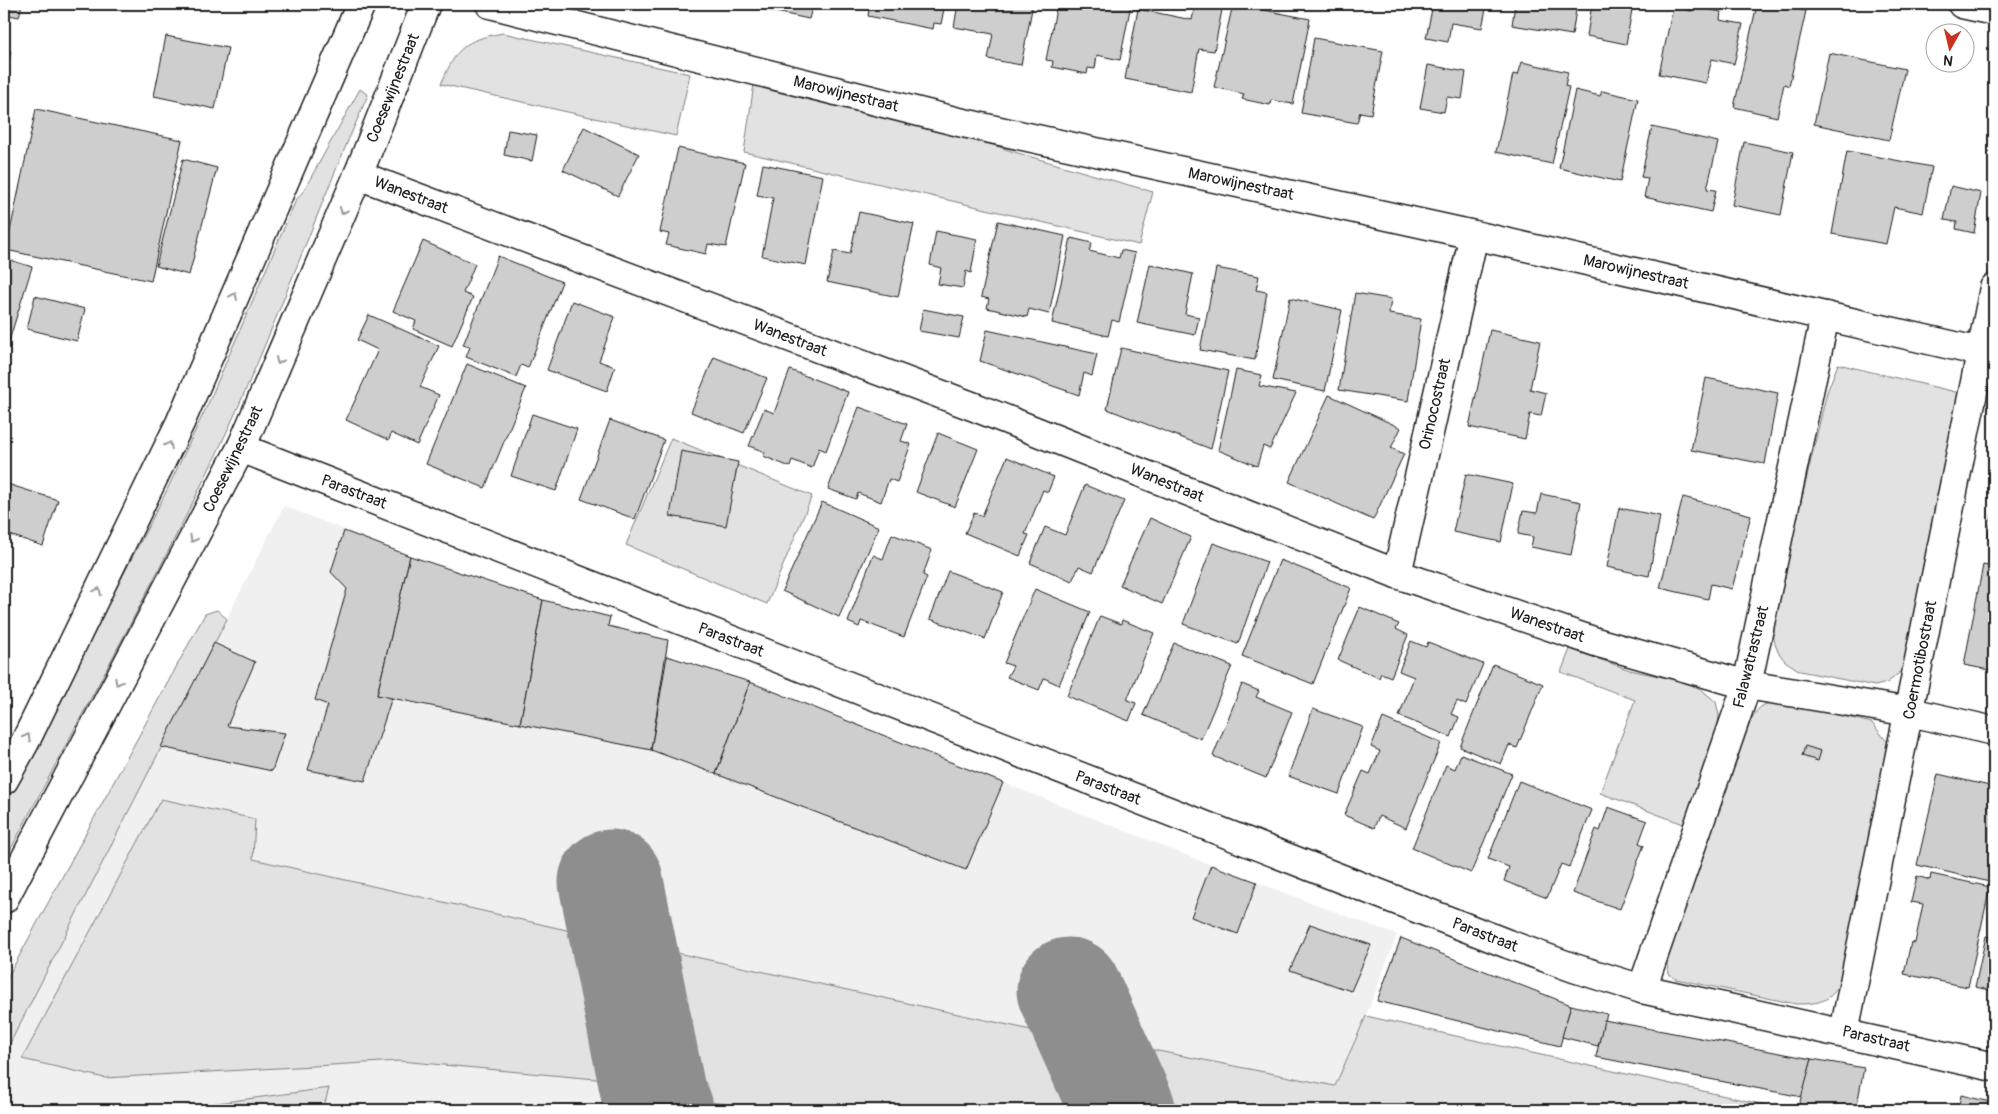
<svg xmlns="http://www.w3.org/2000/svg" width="1998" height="1114" font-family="Pangolin,sans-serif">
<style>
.built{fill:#f0f0f0}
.green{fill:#e2e2e2;stroke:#7f7f7f}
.water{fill:#b8b8b8;stroke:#7a7a7a}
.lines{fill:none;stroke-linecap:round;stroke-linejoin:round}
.taxiway{stroke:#8e8e8e;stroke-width:105}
.building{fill:#cecece;stroke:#1c1c1c}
.street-casing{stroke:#1c1c1c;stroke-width:31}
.secondary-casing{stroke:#1c1c1c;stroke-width:31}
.street{stroke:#fff;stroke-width:28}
.secondary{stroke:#fff;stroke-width:28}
.oneway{stroke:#999}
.labels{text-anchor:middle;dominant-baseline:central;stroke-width:4;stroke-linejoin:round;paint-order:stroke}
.street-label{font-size:16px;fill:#1c1c1c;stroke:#fff}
</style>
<rect width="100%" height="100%" fill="#fff"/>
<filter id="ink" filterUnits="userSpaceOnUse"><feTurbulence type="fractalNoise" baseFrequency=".02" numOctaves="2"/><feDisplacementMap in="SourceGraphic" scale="10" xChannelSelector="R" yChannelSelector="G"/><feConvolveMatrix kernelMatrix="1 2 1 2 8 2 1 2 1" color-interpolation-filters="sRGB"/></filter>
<g filter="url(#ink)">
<polygon class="built" points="284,506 410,556 543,600 610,617 609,627 668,640 667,656 750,682 1211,865 1397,935 1366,1016 1788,1110 4,1110 4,1055"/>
<g class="green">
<path d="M 503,33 L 690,74 L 676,136 L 441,84 C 457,47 464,40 503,33 Z"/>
<polygon points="754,84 954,131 1011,151 1153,192 1139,245 744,152"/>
<path d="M 360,89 L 368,95 C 315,213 273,336 217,453 C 150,592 75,726 4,862 L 4,805 L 164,496 L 208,404 L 296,200 L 304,190 Z"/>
<polygon points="1838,364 1964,394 1908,666 1887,683 1875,686 1800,671 1785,661 1778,652 1774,640 1775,612 1827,392"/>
<polygon points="671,438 812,496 767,604 626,545"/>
<polygon points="217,610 227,619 4,1055 4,984 205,614"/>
<polygon points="1570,649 1630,670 1681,681 1701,689 1716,702 1719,715 1717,735 1686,825 1600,793 1635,700 1561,672"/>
<path d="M 1784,702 L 1872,723 L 1889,744 L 1846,970 C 1834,998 1828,1004 1796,1004 L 1676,979 L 1669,974 L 1665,956 L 1750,722 C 1759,704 1764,703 1784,702 Z"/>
<polygon points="161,799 255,819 253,859 593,936 628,1082 400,1061 105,1078 22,1059"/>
<polygon points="654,948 1059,1036 1079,1110 760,1110 698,1100"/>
<polygon points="1366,1016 1788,1110 1141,1110 1133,1046 1335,1086"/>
<polygon points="329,1088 323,1110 165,1110"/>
</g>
<polygon class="water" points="4,50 11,51 4,86"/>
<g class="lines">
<g class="taxiway">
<polyline points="611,882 655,1102 661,1110"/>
<polyline points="1069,990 1123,1110"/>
</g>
</g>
<g class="building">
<polygon points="4,4 22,4 19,17 4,14"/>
<polygon points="773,4 813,4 809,19 771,11"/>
<polygon points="870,4 945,4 941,24 934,23 933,29 868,16"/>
<polygon points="958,4 1033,4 1021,65 988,59 993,34 954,27"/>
<polygon points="1057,4 1131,4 1120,60 1097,55 1095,69 1088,68 1087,74 1052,67 1053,61 1046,60"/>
<polygon points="1195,4 1223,5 1214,51 1199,49 1191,92 1125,79 1138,9 1192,20"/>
<polygon points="1233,4 1310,19 1293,104 1271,100 1270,105 1242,99 1244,94 1214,87"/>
<polygon points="1433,4 1487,4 1482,28 1451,23 1448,42 1426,38"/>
<polygon points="1515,4 1577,4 1572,35 1512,25"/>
<polygon points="1592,4 1633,4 1626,44 1587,36"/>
<polygon points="1757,4 1787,4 1786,7 1806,11 1789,86 1784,84 1777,117 1734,107"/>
<polygon points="1692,6 1721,12 1720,20 1743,24 1734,64 1712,59 1706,83 1659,74 1673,7 1692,11"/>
<polygon points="166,36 228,48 215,109 154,96"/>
<polygon points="1314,38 1383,51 1371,114 1360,112 1357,123 1301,113"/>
<polygon points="1829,53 1905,69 1889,140 1814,124"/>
<polygon points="1522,62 1568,72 1565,86 1569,87 1552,164 1496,152 1513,74 1518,75"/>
<polygon points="1428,65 1466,72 1462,99 1447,97 1444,112 1420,108"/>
<polygon points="1575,90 1600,96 1602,91 1638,99 1620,182 1559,168"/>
<polygon points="36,109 182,140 151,281 6,250"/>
<polygon points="584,127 639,154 618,196 563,170"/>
<polygon points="1652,127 1718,142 1707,189 1716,190 1711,212 1644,197 1648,178 1641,177"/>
<polygon points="508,130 537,135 532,161 504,155"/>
<polygon points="1744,142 1793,152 1781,215 1732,205"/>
<polygon points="678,148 745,163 726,247 708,244 706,254 666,245 669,234 660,232"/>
<polygon points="1847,151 1932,167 1923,213 1894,207 1886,244 1832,234"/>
<polygon points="183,159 217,168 189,275 156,266"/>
<polygon points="763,164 823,176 806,265 762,256 773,198 757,195"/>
<polygon points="1951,186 1981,193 1974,233 1956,229 1957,222 1944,220"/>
<polygon points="859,212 914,224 898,297 827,282 834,251 850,254"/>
<polygon points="998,221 1065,236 1049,314 1029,309 1027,317 987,308 989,299 981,297"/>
<polygon points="936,231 977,239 971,273 966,271 963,288 938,284 941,268 930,265"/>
<polygon points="1071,238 1092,243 1089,251 1119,258 1121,250 1135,253 1119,322 1112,320 1108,336 1052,323"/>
<polygon points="423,241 475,264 463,293 473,297 452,346 413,329 416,321 393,311"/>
<polygon points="498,256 562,282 528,368 521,365 516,377 466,357 470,347 463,345"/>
<polygon points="4,258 32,267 4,357"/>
<polygon points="1150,264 1193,274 1185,314 1199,317 1195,335 1137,323"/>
<polygon points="1216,268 1259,276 1256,290 1267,292 1255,360 1200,350"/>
<polygon points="1355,293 1391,299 1389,314 1421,319 1408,401 1339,390"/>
<polygon points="35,296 85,309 77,341 27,329"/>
<polygon points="1290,298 1342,310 1325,391 1273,380"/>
<polygon points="572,301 615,317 599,361 615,367 607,391 547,370"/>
<polygon points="923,309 964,317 959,338 919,331"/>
<polygon points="369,315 439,346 420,387 439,395 417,445 391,433 389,440 346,420 378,350 357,340"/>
<polygon points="987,330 1097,354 1092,376 1084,373 1079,395 980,361"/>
<polygon points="1490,330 1540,341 1530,389 1546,393 1541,416 1530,414 1525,439 1469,427"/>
<polygon points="1121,348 1228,371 1211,449 1107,409"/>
<polygon points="714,357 767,378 744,433 691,412"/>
<polygon points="467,364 526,388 485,488 426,464"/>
<polygon points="790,370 848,392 826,451 819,448 812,468 792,460 790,467 763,456 765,452 749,446 764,409 774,413"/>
<polygon points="1236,370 1262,375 1259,386 1296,393 1270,449 1263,446 1257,466 1218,450"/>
<polygon points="1706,378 1778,393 1765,464 1691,450"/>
<polygon points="1329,395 1401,428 1391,448 1404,454 1373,520 1289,482"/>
<polygon points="859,407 907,424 901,441 911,444 897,482 889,479 881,502 858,493 856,499 828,489"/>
<polygon points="532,414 577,429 556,491 511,476"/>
<polygon points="610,420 664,440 635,519 581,499"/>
<polygon points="938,433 978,449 955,507 916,492"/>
<polygon points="681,451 738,462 726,526 670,516"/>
<polygon points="1007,457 1054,477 1048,492 1043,490 1025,534 1029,535 1020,556 965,533 974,513 982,516"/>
<polygon points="1466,474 1513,484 1501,542 1453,532"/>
<polygon points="4,483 58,500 43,546 4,533"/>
<polygon points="1085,485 1124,501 1093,572 1079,566 1072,581 1030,563 1045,527 1065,535"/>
<polygon points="1541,494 1581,502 1571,555 1531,547 1533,537 1518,534 1523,511 1537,513"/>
<polygon points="1683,497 1751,515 1732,589 1711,584 1708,599 1660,588"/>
<polygon points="822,502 879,527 839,617 782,591"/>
<polygon points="1994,504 1994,539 1988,538"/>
<polygon points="1619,508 1660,516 1649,576 1607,567"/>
<polygon points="1150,518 1191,537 1162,604 1120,585"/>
<polygon points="344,531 410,556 377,695 392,697 365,781 308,770 328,705 315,700 347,589 331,572"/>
<polygon points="892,534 932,550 923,575 927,577 904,637 861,621 859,627 848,622 873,555 883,559"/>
<polygon points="1213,543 1267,562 1238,644 1183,624"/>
<polygon points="410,556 543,600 520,724 377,695"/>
<polygon points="1280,560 1351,588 1313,684 1242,656"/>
<polygon points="1983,565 1994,567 1994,671 1964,665"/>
<polygon points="948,571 1003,592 985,639 930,619"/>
<polygon points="1035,589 1090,612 1059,685 1044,678 1039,690 1007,677 1013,666 1004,663"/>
<polygon points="543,600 610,617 608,626 668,640 651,750 520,724"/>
<polygon points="1360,607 1399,624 1396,629 1408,635 1391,677 1381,673 1379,678 1338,660"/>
<polygon points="1100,616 1121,624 1122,620 1154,633 1127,700 1136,703 1129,721 1067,696"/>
<polygon points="1411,641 1426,647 1428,642 1483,664 1466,705 1457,701 1451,714 1459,717 1451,737 1399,716 1414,677 1399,671"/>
<polygon points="214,643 255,662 227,726 285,733 272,771 161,747"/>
<polygon points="1174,643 1232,666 1201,739 1143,715"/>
<polygon points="667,656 750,682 716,774 651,750"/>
<polygon points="1493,664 1543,684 1517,748 1509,745 1501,764 1460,747"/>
<polygon points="750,682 1003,783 966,870 716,774"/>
<polygon points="1242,684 1259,691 1256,697 1292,712 1266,778 1213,756"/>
<polygon points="1313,709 1363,727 1339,794 1288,776"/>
<polygon points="1383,718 1441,743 1406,828 1379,816 1374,828 1344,815 1363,771 1370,774 1380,751 1371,747"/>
<polygon points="1805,746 1821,751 1818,761 1802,756"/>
<polygon points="1461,754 1512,774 1471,873 1412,848 1446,765 1455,769"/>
<polygon points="1938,774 1994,787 1994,883 1917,865"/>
<polygon points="1519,781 1592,810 1569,867 1561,864 1547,898 1504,881 1509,867 1488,859"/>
<polygon points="1608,807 1647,821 1639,843 1644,845 1620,909 1573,893 1596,829 1600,831"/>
<polygon points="1211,865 1257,882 1238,934 1191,917"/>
<polygon points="1931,874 1990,887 1968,987 1904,974 1911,942 1915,943 1923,904 1911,902 1917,876 1930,880"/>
<polygon points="1310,924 1371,945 1351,991 1290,970"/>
<polygon points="1986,936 1994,938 1994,991 1975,987"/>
<polygon points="1401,938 1571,1005 1560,1046 1377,1001"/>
<polygon points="1571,1005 1607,1014 1598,1046 1562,1037"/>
<polygon points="1604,1020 1812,1059 1802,1097 1596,1057"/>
<polygon points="1812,1059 1864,1068 1856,1110 1821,1110 1799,1105"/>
<polygon points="1961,1095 1994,1103 1994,1110 1958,1110"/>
</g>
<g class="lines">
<g class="street-casing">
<g id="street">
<polyline points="490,4 959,122 1474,235 1994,355"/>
<polyline points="1962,4 1994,11"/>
<polyline points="358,175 972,406 1397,574 1599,643 1747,685 1910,712 1994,731"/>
<polyline points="241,448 1508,944 1574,968 1642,989 1994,1067"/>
<polyline points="1397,574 1474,235"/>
<polyline points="1642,989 1747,685 1825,316"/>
<polyline points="1844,1032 1994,288"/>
</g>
</g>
<g class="secondary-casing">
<g id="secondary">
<polyline points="4,780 25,742 180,423 361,4"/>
<polyline points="4,899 241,448 358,175 426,4"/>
</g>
</g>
<use href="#street" class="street"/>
<use href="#secondary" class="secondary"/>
</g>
<defs><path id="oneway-chevron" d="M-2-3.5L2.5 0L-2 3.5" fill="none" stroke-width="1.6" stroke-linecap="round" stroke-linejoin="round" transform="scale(1.25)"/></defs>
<g class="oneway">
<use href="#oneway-chevron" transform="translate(343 211) rotate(113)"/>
<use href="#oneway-chevron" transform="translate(234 296) rotate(-67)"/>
<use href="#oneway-chevron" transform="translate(279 361) rotate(113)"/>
<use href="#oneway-chevron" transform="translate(169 445) rotate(-64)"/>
<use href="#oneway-chevron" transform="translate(193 539) rotate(118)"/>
<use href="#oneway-chevron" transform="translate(98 591) rotate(-64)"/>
<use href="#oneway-chevron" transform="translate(118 682) rotate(118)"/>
<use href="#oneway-chevron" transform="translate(27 737) rotate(-63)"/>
</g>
</g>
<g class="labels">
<g class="street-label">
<text transform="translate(393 88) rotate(-68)">Coesewijnestraat</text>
<text transform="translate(846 94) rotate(14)">Marowijnestraat</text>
<text transform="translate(1241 184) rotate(12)">Marowijnestraat</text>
<text transform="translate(411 195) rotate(21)">Wanestraat</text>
<text transform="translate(1636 272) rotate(13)">Marowijnestraat</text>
<text transform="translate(790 338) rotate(21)">Wanestraat</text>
<text transform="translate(1435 404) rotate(-77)">Orinocostraat</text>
<text transform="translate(233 459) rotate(-64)">Coesewijnestraat</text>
<text transform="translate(1167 483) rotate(22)">Wanestraat</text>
<text transform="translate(354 492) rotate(21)">Parastraat</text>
<text transform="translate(1547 625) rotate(19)">Wanestraat</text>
<text transform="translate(731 640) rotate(21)">Parastraat</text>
<text transform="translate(1751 657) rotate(-76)">Falawatrastraat</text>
<text transform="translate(1920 660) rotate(-79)">Coermotibostraat</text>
<text transform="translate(1108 788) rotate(21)">Parastraat</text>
<text transform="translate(1485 935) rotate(21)">Parastraat</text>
<text transform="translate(1876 1039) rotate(13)">Parastraat</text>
</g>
</g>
<rect width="1998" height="1114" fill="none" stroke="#fff" stroke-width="20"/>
<rect x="10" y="10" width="1978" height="1094" fill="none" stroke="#1c1c1c" stroke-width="2" filter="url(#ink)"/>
<g transform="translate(1950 48) rotate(188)"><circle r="24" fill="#ffffff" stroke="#a4a4a4"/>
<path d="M0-4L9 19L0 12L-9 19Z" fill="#c8321e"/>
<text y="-8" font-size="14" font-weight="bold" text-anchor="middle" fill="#1c1c1c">N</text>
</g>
</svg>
